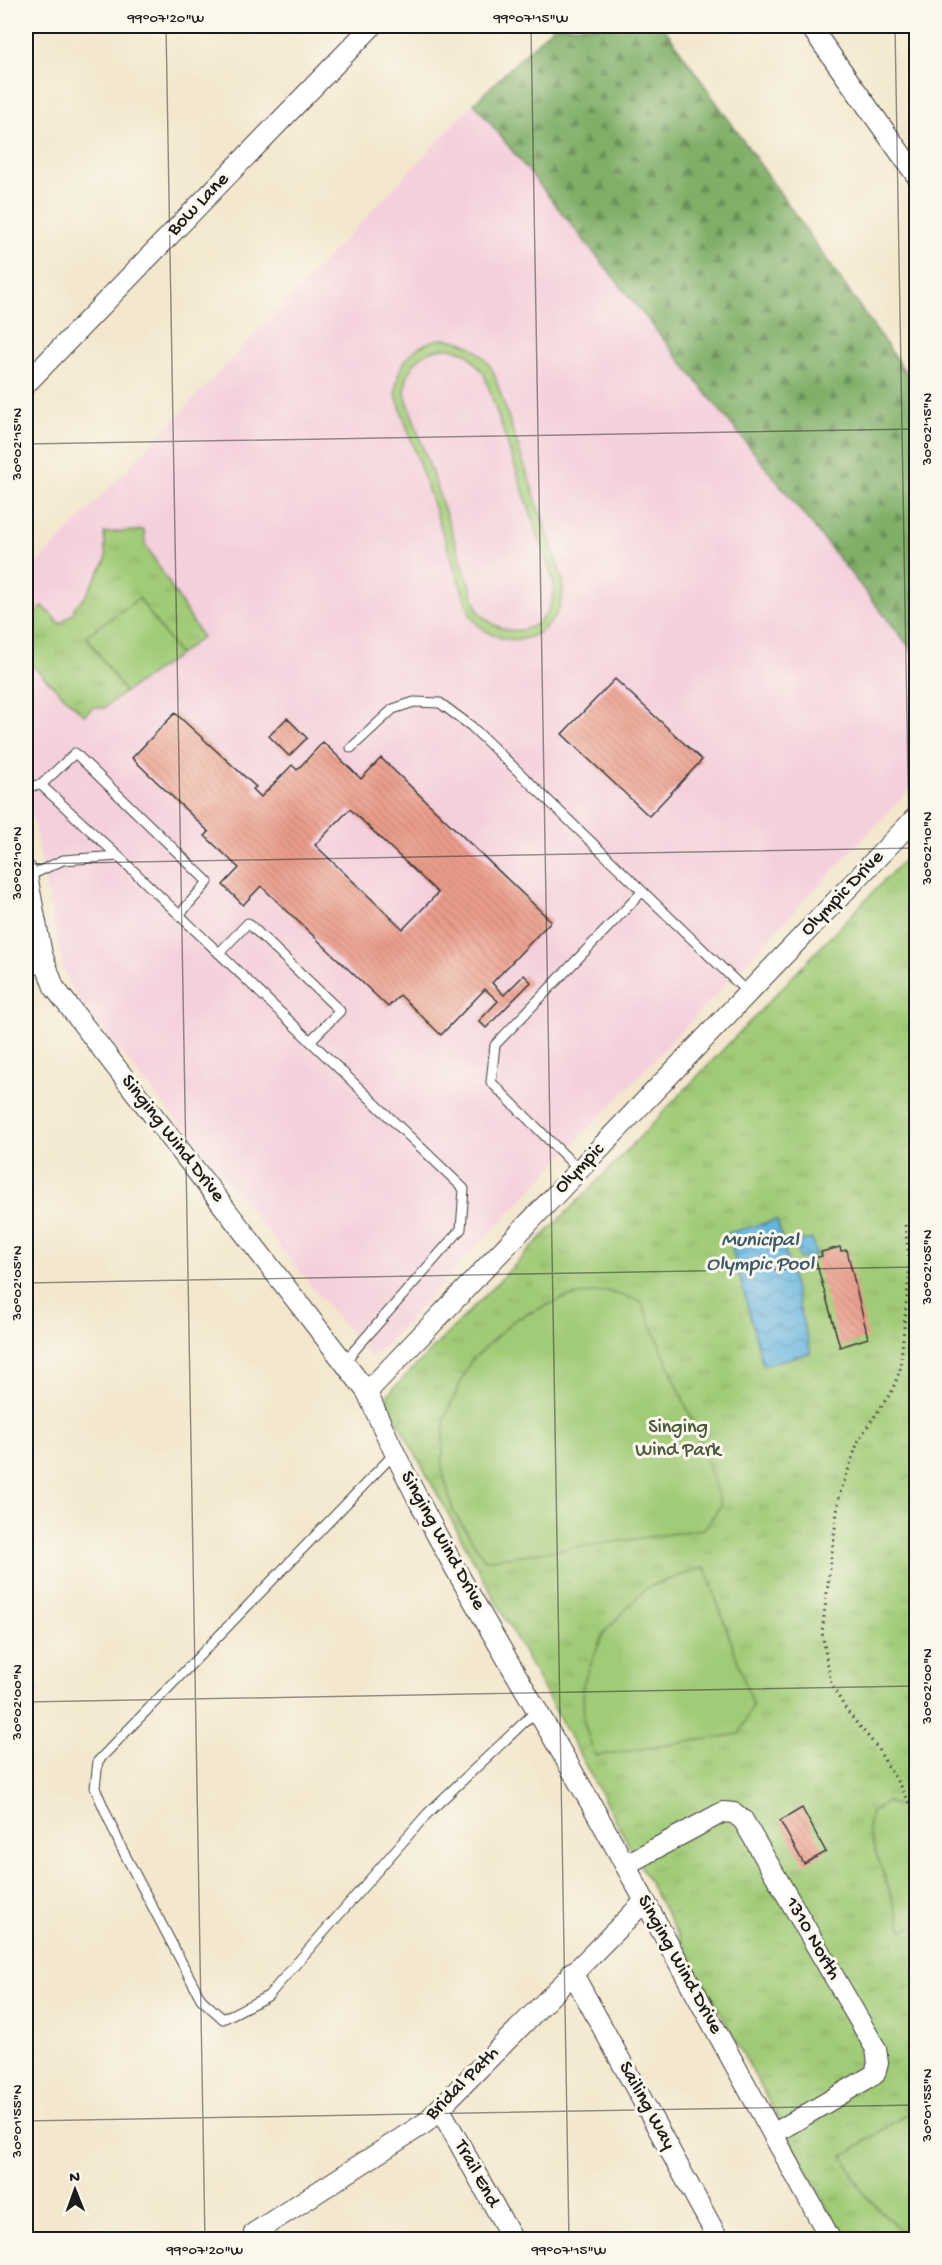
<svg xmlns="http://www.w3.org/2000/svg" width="942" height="2265" font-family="'Gochi Hand',sans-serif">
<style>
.built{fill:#f4cfdc}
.grass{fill:url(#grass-tufts);stroke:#5e744a;stroke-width:1.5}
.forest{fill:url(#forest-firs);stroke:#4e6642;stroke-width:1.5}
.garden{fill:#a1cb77;stroke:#5e744a;stroke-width:1.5;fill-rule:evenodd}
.water{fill:url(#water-waves);stroke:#41687e;stroke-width:1.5}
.building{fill:url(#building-back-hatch);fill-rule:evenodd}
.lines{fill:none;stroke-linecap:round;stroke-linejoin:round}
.lane-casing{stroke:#3c3a37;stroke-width:11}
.street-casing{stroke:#3c3a37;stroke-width:22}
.path{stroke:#3c3a37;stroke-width:3;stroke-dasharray:1.5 4.5;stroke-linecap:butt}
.lane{stroke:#fff;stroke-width:9}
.street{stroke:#fff;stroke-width:20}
.ticks{fill:none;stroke:#1c1c1c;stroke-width:1.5;stroke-opacity:0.45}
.labels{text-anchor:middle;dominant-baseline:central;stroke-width:6;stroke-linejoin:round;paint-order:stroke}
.street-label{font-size:20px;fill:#1c1c1c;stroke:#fbf7ec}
.park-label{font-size:20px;fill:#4b593c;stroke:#fbf7ec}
.water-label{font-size:21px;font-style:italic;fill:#3a596a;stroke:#fbf7ec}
.neatline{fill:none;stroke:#1c1c1c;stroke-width:2}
.ticks-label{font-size:15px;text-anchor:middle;fill:#1c1c1c}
</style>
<defs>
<pattern id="grass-tufts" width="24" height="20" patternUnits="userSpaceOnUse" patternTransform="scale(1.5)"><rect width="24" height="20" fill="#a1cb77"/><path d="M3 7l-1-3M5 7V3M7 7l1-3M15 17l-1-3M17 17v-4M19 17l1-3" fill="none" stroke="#8aae66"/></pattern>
<pattern id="forest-firs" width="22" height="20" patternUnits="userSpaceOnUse" patternTransform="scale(1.5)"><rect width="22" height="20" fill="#80af68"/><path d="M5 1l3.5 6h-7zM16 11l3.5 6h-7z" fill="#688e55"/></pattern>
<pattern id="water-waves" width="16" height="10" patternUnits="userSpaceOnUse" patternTransform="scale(1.5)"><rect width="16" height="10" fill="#66b5e0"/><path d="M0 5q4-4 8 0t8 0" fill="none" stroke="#5392b5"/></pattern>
<pattern id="building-back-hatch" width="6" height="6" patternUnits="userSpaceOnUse" patternTransform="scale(1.5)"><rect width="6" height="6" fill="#ea9b8a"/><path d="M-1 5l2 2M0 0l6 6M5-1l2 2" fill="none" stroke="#c88576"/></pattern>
</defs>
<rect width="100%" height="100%" fill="#fbf7ec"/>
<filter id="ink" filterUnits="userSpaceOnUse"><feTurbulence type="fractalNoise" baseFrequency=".0167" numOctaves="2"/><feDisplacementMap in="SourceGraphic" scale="12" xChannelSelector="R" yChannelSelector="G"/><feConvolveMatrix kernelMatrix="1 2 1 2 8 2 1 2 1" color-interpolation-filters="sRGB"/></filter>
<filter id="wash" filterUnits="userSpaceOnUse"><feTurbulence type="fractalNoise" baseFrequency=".008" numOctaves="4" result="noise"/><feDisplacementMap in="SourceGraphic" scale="24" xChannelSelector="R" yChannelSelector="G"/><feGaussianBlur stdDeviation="1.35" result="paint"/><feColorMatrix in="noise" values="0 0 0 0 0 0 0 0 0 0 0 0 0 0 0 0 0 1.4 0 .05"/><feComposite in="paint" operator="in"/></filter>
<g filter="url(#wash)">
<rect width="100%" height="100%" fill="#f3e7cd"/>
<g class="built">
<polygon points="474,103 916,655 916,783 371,1359 79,1001 63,969 26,786 26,576"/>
<polygon points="26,1674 42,1692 26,1709"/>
</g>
<g class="grass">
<polygon points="144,530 145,544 202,637 179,655 139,599 86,636 125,692 104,708 94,707 84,715 26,660 26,623 43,606 60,624 74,612 74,607 85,597 106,560 104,533"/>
<polygon points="916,847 916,2239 844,2239 387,1402 388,1394 616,1162"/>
</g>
<polygon class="forest" points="554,26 663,26 916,387 916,655 474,103"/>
<g class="garden">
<path d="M 439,339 C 464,338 481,349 493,371 L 563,581 C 566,637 506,661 471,617 L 396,395 C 395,366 411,346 439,339 ZM 450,348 L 467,353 L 484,374 L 554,583 C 556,629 509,647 479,612 L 405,394 C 405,366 422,348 450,348 Z"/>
<polygon points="139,598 179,655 125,692 86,636"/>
<polygon points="607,1291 641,1301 698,1434 721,1505 704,1529 485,1560 453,1511 442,1468 445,1417 470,1362 514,1320 566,1297"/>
<polygon points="705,1567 753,1705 739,1734 595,1756 584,1723 583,1684 603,1634 646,1588"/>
<polygon points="887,1802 904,1808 916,1831 916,1924 903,1930 868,1830 871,1812"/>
<polygon points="916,2108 916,2239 910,2240 864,2194 843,2156"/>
</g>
<g class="water">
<polygon points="777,1220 811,1353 763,1365 728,1233"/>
<polygon points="812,1239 816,1256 799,1259 795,1242"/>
</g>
<g id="blocks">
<g class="building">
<polygon points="615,679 702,760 649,816 562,734"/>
<path d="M 175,713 L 256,787 L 253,789 L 261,797 L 292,765 L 297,770 L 323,742 L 361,779 L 381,758 L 551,921 L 492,983 L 504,995 L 524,975 L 531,982 L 486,1028 L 479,1021 L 498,1001 L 485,989 L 441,1035 L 400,995 L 388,1007 L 261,886 L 243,905 L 223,885 L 239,868 L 205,836 L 209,832 L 132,758 ZM 350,809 L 438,893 L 403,929 L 315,845 Z"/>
<polygon points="287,718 307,738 289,756 269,736"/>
<polygon points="840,1247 841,1251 847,1250 868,1338 840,1347 815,1258 822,1256 821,1252"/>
<polygon points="802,1808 826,1852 804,1864 780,1821"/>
</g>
</g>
</g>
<g filter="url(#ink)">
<use href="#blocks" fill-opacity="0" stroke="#3c3a37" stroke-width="1.5"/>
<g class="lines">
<g class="lane-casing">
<g id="lane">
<polyline points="351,748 393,709 414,702 440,703 471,726 748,993"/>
<polyline points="41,785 75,753 208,882 179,915"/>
<polyline points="26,786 41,785 118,856"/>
<polyline points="27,877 63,860 118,856 464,1189 461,1229 345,1361"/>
<polyline points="219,953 248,923 340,1011 310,1041"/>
<polyline points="26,969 47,969"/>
<polyline points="579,1170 491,1082 495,1045 642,892"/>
<polyline points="394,1454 98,1761 95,1788 121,1847 201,1999 223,2019 268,1996 427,1814 536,1711"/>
</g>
</g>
<g class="street-casing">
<g id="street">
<polyline points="810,26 916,175"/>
<polyline points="26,384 372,26"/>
<path d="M 26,870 L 42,954 L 54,987 L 367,1392 C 438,1557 540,1707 625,1865 C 694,1990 762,2115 831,2240"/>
<polyline points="367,1392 916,817"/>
<polyline points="625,1865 723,1812 734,1813 743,1820 876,2049 878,2063 875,2074 773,2134"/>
<polyline points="572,1972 719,2240"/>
<polyline points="440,2109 513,2240"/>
<polyline points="258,2240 254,2233 425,2123 644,1902"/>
</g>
</g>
<g class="path">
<polyline points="905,1225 910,1265 900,1370 892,1391 859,1439 839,1496 822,1632 831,1684 847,1711 876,1746 916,1813"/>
<polyline points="910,1267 916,1286"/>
</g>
<use href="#lane" class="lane"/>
<use href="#street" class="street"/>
</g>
</g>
<path class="ticks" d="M 166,26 L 205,2240M 531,26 L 569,2240M 895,26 L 916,1239M 26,444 L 916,429M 26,864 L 916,848M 26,1283 L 916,1267M 26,1702 L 916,1686M 26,2121 L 916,2105"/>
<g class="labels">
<g class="street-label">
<text transform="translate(199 205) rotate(-46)">Bow Lane</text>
<text transform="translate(843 894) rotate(-46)">Olympic Drive</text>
<text transform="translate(172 1139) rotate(52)">Singing Wind Drive</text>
<text transform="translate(580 1169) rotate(-46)">Olympic</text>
<text transform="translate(442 1541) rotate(61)">Singing Wind Drive</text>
<text transform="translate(812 1939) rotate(60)">1310 North</text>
<text transform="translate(679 1965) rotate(61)">Singing Wind Drive</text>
<text transform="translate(463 2084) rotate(-45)">Bridal Path</text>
<text transform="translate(646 2106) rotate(61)">Sailing Way</text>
<text transform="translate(476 2174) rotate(61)">Trail End</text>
</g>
<g class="park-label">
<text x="678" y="1428">Singing<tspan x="678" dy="23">Wind Park</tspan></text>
</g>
<g class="water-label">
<text x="760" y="1241">Municipal<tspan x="760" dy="24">Olympic Pool</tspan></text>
</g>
</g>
<rect width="942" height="2265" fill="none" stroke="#fbf7ec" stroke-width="66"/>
<g transform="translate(75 2190) rotate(359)" stroke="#fbf7ec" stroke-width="4.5" paint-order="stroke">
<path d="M0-4.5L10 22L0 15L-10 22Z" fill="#1c1c1c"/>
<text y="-9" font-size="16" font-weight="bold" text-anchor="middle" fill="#1c1c1c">N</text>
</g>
<rect x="33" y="33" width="876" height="2199" class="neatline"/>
<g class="ticks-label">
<text x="166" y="22">99°07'20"W</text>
<text x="531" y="22">99°07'15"W</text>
<text transform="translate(926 429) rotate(-90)" y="5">30°02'15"N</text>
<text transform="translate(16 444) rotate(-90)" y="5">30°02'15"N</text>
<text transform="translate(926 848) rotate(-90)" y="5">30°02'10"N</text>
<text transform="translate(16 863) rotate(-90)" y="5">30°02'10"N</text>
<text transform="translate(926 1267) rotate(-90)" y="5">30°02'05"N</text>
<text transform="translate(16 1283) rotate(-90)" y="5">30°02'05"N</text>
<text transform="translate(926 1686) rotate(-90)" y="5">30°02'00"N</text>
<text transform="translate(16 1702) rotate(-90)" y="5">30°02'00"N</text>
<text transform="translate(926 2105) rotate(-90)" y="5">30°01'55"N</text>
<text transform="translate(16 2121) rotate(-90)" y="5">30°01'55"N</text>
<text x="205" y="2254">99°07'20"W</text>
<text x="569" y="2254">99°07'15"W</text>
</g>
</svg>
